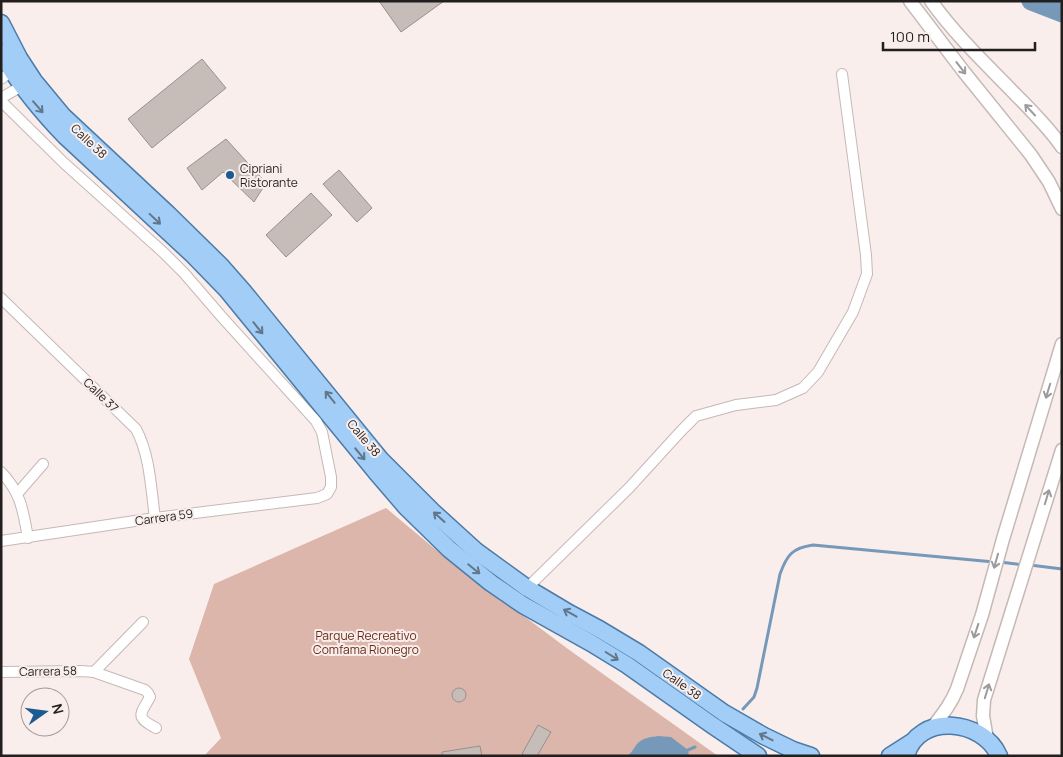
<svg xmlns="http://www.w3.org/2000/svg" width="1063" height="757" font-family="Manrope,sans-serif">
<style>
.green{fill:#dcb6ab}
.water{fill:#7698b9}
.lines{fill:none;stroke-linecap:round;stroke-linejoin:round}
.stream{stroke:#7698b9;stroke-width:3}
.river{stroke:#7698b9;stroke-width:19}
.building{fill:#c6bcb8;stroke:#998f8c}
.minor-casing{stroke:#c4b9b6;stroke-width:12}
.tertiary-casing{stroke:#c4b9b6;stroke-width:15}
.primary-casing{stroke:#4c7ba8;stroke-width:19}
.minor{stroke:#fff;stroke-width:10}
.tertiary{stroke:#fff;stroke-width:12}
.primary{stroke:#a1cdf7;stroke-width:16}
.oneway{stroke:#9c9a9a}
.oneway2{stroke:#62768a}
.poi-dot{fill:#1c5b91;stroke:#f9eeeb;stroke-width:2}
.labels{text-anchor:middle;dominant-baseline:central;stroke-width:4;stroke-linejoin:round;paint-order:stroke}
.street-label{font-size:12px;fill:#231f1e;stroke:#f9eeeb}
.poi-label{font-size:12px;fill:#231f1e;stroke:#f9eeeb;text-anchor:start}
.park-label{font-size:12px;fill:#682b19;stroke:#f9eeeb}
</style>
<rect width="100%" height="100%" fill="#f9eeeb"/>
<polygon class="green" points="386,508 447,559 568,649 718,756 204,756 221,738 189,659 214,584"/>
<path class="water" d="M 658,736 L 671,737 L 688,750 L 689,756 L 627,756 C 633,752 634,747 638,743 C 643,738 651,737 658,736 Z"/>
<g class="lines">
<g class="stream">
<polyline points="1000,562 1024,565"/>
<polyline points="1030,565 1062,569"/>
<path d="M 743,709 L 754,697 L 757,688 L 780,574 C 787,555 792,548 813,545 L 994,562"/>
<polyline points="688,750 695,747"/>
</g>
<polyline class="river" points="1031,1 1062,13"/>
</g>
<g class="building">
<polygon points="379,1 444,1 401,32"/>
<polygon points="202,59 226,88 152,148 128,119"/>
<polygon points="226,139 266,183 254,202 223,172 202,190 187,168"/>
<polygon points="339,170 372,208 357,222 323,184"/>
<polygon points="311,193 332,215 286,257 266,235"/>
<circle cx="459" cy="695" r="7"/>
<polygon points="538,725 551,732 537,756 525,756 522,754"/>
<polygon points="480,746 482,756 442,756 442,752"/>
</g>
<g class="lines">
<g class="minor-casing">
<g id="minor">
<polyline points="1,79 12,71"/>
<polyline points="1,98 22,86"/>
<polyline points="1,101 64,163 164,253 184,273 221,316 316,421 322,432 331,477 331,487 327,494 317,498 155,518 1,541"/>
<path d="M 1,298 L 136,429 C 150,455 151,489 155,518"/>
<path d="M 1,472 C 21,493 23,510 28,538"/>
<polyline points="17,494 43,464"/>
<polyline points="527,588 629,488 681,431 696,416 736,405 776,400 803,388 818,372 853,312 867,274 866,255 842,74"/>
<path d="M 143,622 L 94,672 L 145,690 L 148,693 L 150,697 C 140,715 135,717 156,728"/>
<polyline points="1,672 81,671 94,672"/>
</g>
</g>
<g class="tertiary-casing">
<g id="tertiary">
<polyline points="910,1 964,72 1031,155 1049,182 1062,209"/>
<path d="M 931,1 C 956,36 987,65 1016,95 C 1032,111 1049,128 1062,147"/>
<path d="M 932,728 C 942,715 951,704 957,689 L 982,615 L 1003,539 L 1062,344"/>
<polyline points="987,739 983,716 984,700 1062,450"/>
</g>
</g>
<g class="primary-casing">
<g id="primary">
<polyline points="1,23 19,58 34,81 63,116 168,214 221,266 243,291 381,460 432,511 476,551 527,588 569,613 599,629 639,653 724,713 764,736 793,750 811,756"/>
<path d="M 1,52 C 18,84 40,110 65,136 L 192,254 L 227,290 L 376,472 L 406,507 L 449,549 L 491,583 L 523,605 L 591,643 L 627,665 L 712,725 L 758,756"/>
<polyline points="890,756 912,742"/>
<path d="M 906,756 C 918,712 983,719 999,756"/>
</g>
</g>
<use href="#minor" class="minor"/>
<use href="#tertiary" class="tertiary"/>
<use href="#primary" class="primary"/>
</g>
<defs><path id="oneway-shaft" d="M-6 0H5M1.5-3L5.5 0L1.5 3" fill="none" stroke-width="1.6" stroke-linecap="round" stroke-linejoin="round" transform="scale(1.25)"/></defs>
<g class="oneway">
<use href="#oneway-shaft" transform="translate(961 68) rotate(52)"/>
<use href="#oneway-shaft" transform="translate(1030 110) rotate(-133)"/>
<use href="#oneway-shaft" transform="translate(1048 391) rotate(107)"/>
<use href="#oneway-shaft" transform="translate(1047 497) rotate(-73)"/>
<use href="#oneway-shaft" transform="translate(996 561) rotate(106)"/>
<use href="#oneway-shaft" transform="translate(976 631) rotate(108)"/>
<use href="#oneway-shaft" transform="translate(987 691) rotate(-73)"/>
</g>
<g class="oneway2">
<use href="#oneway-shaft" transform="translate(38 107) rotate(49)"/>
<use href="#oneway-shaft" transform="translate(155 219) rotate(43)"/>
<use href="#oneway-shaft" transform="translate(258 328) rotate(51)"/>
<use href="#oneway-shaft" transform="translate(330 397) rotate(-129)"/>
<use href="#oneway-shaft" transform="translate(360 454) rotate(50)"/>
<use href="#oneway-shaft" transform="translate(439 517) rotate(-138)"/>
<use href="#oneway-shaft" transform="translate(474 569) rotate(39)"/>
<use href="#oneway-shaft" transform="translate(570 613) rotate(-151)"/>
<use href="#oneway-shaft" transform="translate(612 656) rotate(32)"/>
<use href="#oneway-shaft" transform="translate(766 737) rotate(-153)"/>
</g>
<circle class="poi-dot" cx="230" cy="175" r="5"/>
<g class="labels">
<g class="street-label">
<text transform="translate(89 141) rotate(43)">Calle 38</text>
<text transform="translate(101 395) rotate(44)">Calle 37</text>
<text transform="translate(364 438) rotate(50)">Calle 38</text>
<text transform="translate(164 517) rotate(-8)">Carrera 59</text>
<text transform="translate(48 671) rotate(-1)">Carrera 58</text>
<text transform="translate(682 684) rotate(35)">Calle 38</text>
</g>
<g class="poi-label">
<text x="240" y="168">Cipriani<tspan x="240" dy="14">Ristorante</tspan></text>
</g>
<g class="park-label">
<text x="366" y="635">Parque Recreativo<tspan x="366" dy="14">Comfama Rionegro</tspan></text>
</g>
</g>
<rect width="1063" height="757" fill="none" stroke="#231f1e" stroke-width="5"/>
<g transform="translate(45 712) rotate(76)"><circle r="24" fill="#f9eeeb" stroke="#a39b99"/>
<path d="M0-4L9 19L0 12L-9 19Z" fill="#1c5b91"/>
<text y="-8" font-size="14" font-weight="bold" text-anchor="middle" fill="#231f1e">N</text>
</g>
<path d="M883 42v8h152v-8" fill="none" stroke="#231f1e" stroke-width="2.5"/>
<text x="890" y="42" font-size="15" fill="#231f1e" stroke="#f9eeeb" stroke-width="4" paint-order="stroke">100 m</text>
</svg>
